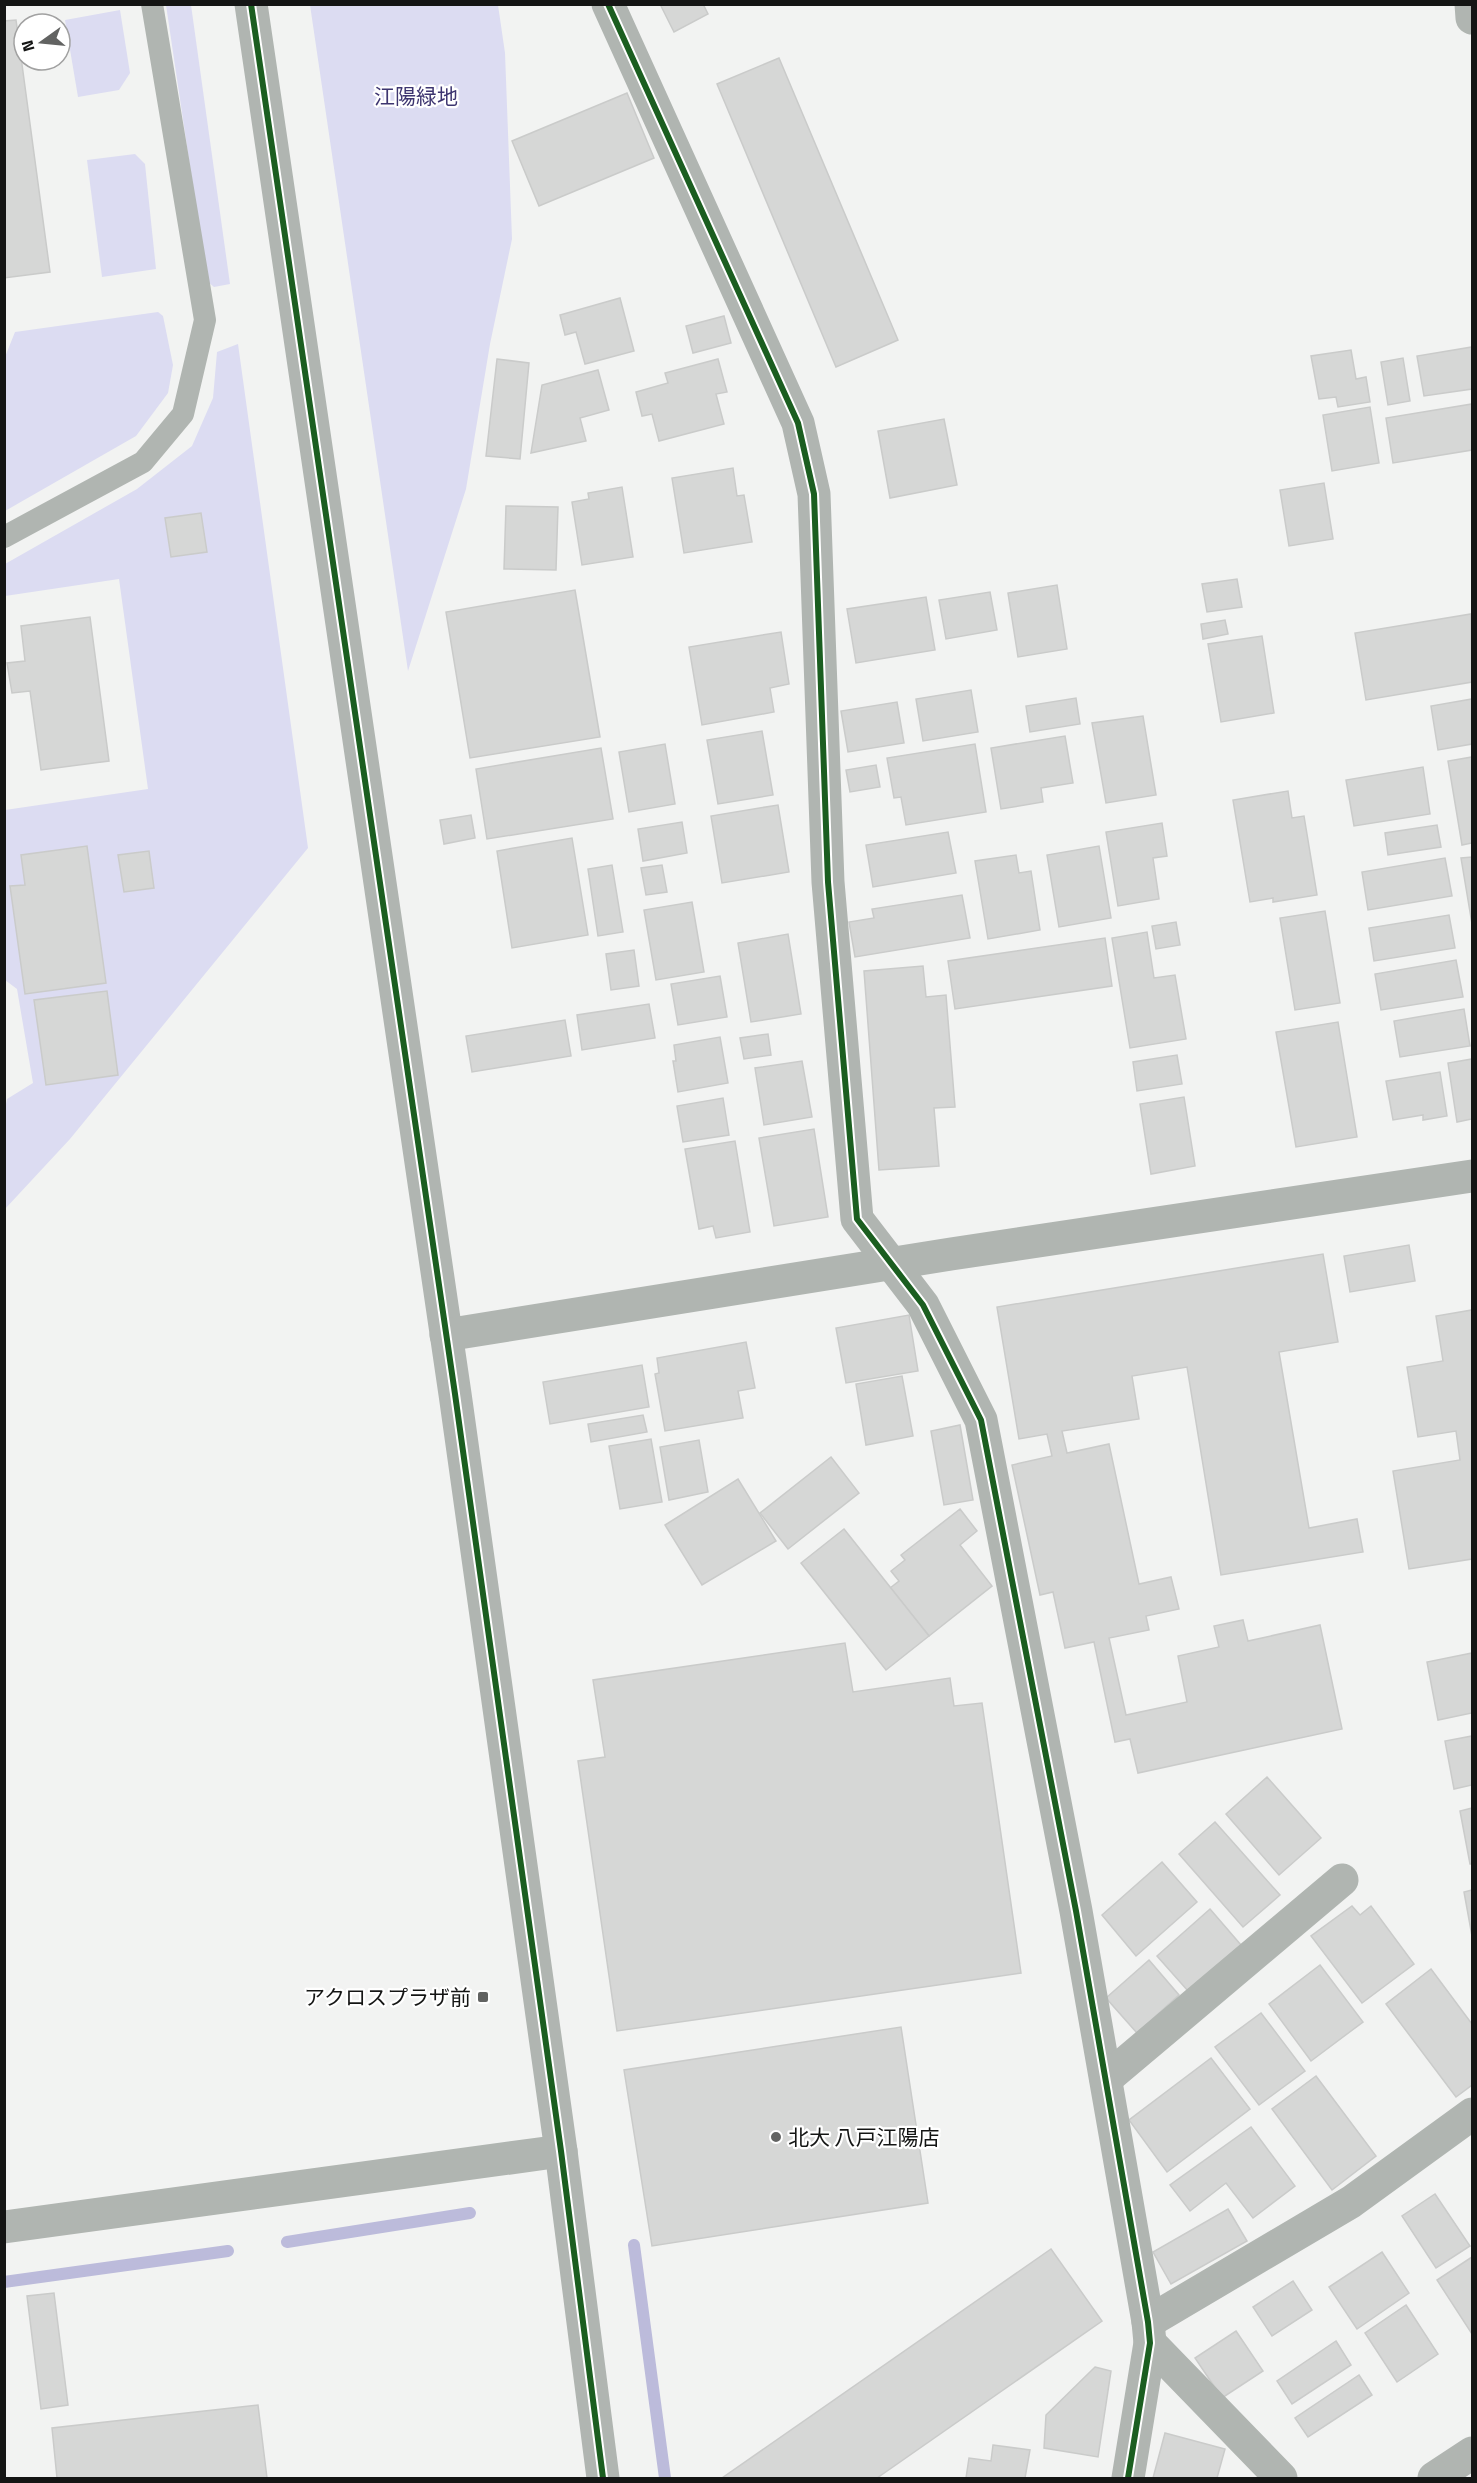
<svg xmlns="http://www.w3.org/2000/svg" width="1477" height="2483" font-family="'Titillium Web','Noto Sans JP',sans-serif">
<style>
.green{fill:#dcdcf2}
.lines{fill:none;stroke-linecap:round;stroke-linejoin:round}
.stream{stroke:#bcbbdb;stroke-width:12}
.building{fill:#d6d7d6;stroke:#cacbca;stroke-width:1.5}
.service{stroke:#b0b5b1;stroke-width:22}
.minor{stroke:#b0b5b1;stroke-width:33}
.tertiary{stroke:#b0b5b1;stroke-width:33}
.cycleway-casing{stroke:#fff;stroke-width:10}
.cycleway{stroke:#1b5e20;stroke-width:6}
.poi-dot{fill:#626362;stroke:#fff;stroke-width:2}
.labels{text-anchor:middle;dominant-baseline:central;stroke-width:4.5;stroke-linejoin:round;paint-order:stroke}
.park-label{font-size:21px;fill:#3d3570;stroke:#fff}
.poi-label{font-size:21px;fill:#141514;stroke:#fff;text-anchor:end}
</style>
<rect width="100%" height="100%" fill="#f2f3f2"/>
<g class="green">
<polygon points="166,5 191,5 230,284 214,287 207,281"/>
<polygon points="310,5 498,5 505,53 512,239 490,344 466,489 408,671"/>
<polygon points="120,10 130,73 119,90 78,97 65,20"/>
<polygon points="135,154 145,164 156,269 102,277 87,160"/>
<polygon points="158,312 163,316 173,365 168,393 136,436 5,511 5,357 15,332"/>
<polygon points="238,344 308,848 70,1139 5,1209 5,1109 7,1099 33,1083 17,989 5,980 5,810 148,789 119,579 5,596 5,564 137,489 192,446 213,398 217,352"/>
</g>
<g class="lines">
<g class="stream">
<polyline points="287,2242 470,2213"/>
<polyline points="634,2245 665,2478"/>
<polyline points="4,2282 228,2251"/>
</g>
</g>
<g class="building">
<polygon points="660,4 703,4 708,14 674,32"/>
<polygon points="16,20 50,272 4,278 4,21"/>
<polygon points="779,58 898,340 836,367 717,84"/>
<polygon points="627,93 654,158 539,206 512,141"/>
<polygon points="620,298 634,351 585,364 576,332 565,335 560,315"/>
<polygon points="724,316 731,343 693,353 686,326"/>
<polygon points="1472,347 1472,389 1424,396 1417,356"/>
<polygon points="1351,350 1356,379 1366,377 1370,402 1338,407 1336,397 1319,399 1311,356"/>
<polygon points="1403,358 1410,401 1388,405 1381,362"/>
<polygon points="497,359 529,363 520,459 486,456"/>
<polygon points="718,359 727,392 716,394 724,424 659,441 652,414 642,416 636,392 668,383 665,373"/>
<polygon points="598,370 609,410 580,418 586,441 531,453 542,385"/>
<polygon points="1472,404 1472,450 1393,463 1386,418"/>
<polygon points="1370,407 1379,463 1332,471 1323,415"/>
<polygon points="944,419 957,485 890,498 878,431"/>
<polygon points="733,468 737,496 744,495 752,542 684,553 672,478"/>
<polygon points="1324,483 1333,539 1289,546 1280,490"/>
<polygon points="622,487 633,557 582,565 572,502 589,499 588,493"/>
<polygon points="506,506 558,507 556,570 504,569"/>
<polygon points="201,513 207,552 171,557 165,518"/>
<polygon points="1237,579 1242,607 1207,612 1202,584"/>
<polygon points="1057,585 1067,649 1018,657 1008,593"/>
<polygon points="575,590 600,737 470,758 446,612"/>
<polygon points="990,592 997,630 946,639 939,600"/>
<polygon points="926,597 935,650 856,663 847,609"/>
<polygon points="1471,614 1472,682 1366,700 1355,633"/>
<polygon points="90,617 109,761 41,770 30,691 12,693 7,663 25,661 21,626"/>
<polygon points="1225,620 1228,634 1203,639 1201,624"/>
<polygon points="781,632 789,684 770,688 774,712 702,725 689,647"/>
<polygon points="1262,636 1274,713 1221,722 1208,644"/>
<polygon points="971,690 978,732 923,741 916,699"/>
<polygon points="1076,698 1080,724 1030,732 1026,706"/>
<polygon points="1472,699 1472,744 1438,750 1431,706"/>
<polygon points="897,702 904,743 848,752 841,711"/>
<polygon points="1143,716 1156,795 1106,803 1092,723"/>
<polygon points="762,731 773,795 718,804 707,740"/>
<polygon points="1065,736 1073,783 1041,788 1043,802 1001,809 991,748"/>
<polygon points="665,744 675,804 629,812 619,752"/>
<polygon points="975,744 986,812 906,825 901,797 894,798 887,758"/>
<polygon points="601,748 613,819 487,839 476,769"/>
<polygon points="1472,757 1472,843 1462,845 1448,761"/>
<polygon points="876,765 880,787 850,792 846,770"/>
<polygon points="1423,767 1430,814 1354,826 1346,780"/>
<polygon points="1288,791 1292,818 1304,816 1317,895 1273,902 1273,898 1250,902 1233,800"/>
<polygon points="778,805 789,872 722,883 711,816"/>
<polygon points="471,815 475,838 444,844 440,820"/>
<polygon points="682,822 687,853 643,861 638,829"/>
<polygon points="1162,823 1167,856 1153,858 1159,899 1118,906 1106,832"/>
<polygon points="1437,825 1441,847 1388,855 1385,833"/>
<polygon points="948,832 956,873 873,887 866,845"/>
<polygon points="572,838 588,935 512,948 497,851"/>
<polygon points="87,846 106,983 25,994 10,886 25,885 21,855"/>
<polygon points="1099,846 1111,918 1059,927 1047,855"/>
<polygon points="149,851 154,888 124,892 118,855"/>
<polygon points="1016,855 1019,873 1031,871 1040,930 988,939 975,861"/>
<polygon points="1472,857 1472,924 1461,858"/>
<polygon points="1445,858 1452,896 1368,910 1362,872"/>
<polygon points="612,865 623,932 598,936 588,869"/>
<polygon points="662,865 667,892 646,895 641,868"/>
<polygon points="962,895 970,938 855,957 849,922 874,918 872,909"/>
<polygon points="692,902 704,972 656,980 644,910"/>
<polygon points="1325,911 1340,1003 1295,1010 1280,918"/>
<polygon points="1449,915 1455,948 1374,961 1369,928"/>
<polygon points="1176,922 1180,945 1156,949 1152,926"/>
<polygon points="1147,932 1154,978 1175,975 1186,1039 1130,1048 1112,938"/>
<polygon points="788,934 801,1014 751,1022 738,943"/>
<polygon points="1105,938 1112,986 955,1009 948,961"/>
<polygon points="634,950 639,986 611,990 606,954"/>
<polygon points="1456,960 1463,997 1381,1010 1375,974"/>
<polygon points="923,966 926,997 946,995 955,1107 934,1108 939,1166 879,1170 864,971"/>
<polygon points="720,976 727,1017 678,1025 671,984"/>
<polygon points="107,991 118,1075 46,1085 34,1000"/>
<polygon points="649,1004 655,1038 582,1050 577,1015"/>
<polygon points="1464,1009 1470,1046 1400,1057 1394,1021"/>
<polygon points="565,1020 571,1056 472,1072 466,1036"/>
<polygon points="1338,1022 1357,1137 1296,1147 1276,1032"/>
<polygon points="768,1034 771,1055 744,1059 740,1038"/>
<polygon points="720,1037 728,1083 678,1092 673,1061 676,1061 674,1045"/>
<polygon points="1177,1055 1182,1084 1137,1091 1133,1062"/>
<polygon points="1472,1059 1472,1119 1457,1122 1448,1063"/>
<polygon points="802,1061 812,1117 764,1125 755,1068"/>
<polygon points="1440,1072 1447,1116 1423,1120 1423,1115 1393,1120 1386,1081"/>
<polygon points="1184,1097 1195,1166 1151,1174 1140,1104"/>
<polygon points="723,1098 729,1135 683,1142 677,1106"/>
<polygon points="814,1129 828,1217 774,1226 759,1138"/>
<polygon points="735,1141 750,1232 716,1238 713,1226 699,1229 685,1149"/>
<polygon points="1409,1245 1415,1281 1350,1292 1344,1256"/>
<polygon points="1323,1254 1338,1342 1279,1352 1309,1528 1357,1519 1363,1552 1221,1575 1187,1367 1132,1376 1139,1419 1062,1431 1067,1453 1109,1444 1139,1584 1171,1577 1179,1609 1146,1616 1149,1630 1109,1638 1126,1715 1187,1702 1178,1656 1219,1647 1214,1626 1243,1620 1248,1641 1320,1625 1342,1729 1138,1773 1130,1739 1115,1742 1094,1642 1065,1648 1053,1592 1040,1595 1012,1465 1052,1456 1047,1434 1019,1439 997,1307"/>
<polygon points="1472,1310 1472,1559 1409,1569 1393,1471 1460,1460 1456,1431 1418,1437 1407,1367 1443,1361 1436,1316"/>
<polygon points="909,1315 918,1371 846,1383 836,1328"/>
<polygon points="746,1342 755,1388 738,1391 743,1418 665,1431 655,1374 659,1373 657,1358"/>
<polygon points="642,1365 649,1407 550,1424 543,1382"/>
<polygon points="902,1376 913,1436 866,1445 856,1384"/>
<polygon points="643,1415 647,1432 591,1442 588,1424"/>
<polygon points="960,1425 973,1500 944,1505 931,1431"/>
<polygon points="651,1439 662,1502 620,1509 609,1446"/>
<polygon points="699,1440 708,1492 669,1500 660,1447"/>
<polygon points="831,1457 859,1493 788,1549 760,1513"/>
<polygon points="738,1479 776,1541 702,1585 665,1525"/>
<polygon points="960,1509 977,1531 960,1545 992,1586 929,1636 890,1588 899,1581 891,1571 905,1560 901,1555"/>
<polygon points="844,1529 929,1636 886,1670 801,1563"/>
<polygon points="845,1643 853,1692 950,1678 954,1706 982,1703 1021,1973 617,2031 578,1761 605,1757 593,1680"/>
<polygon points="1472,1653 1472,1713 1438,1720 1427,1662"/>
<polygon points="1472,1736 1472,1785 1454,1789 1445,1741"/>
<polygon points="1267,1777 1321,1838 1279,1875 1226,1814"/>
<polygon points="1472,1808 1472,1864 1470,1864 1460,1811"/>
<polygon points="1215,1822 1280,1895 1243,1927 1179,1854"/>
<polygon points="1162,1862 1197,1902 1136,1956 1102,1915"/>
<polygon points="1472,1890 1472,1936 1464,1892"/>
<polygon points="1352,1906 1360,1915 1371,1906 1414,1964 1362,2003 1311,1936"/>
<polygon points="1210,1909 1241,1945 1188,1991 1157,1956"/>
<polygon points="1149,1960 1179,1995 1137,2033 1106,1998"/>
<polygon points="1320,1965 1363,2022 1311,2061 1269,2004"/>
<polygon points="1431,1969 1472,2024 1472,2085 1456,2097 1386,2004"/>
<polygon points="1261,2013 1305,2071 1259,2105 1215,2047"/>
<polygon points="901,2027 928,2203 652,2246 624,2070"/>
<polygon points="1211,2058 1250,2109 1167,2172 1129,2120"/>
<polygon points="1316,2076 1376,2156 1332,2190 1272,2109"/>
<polygon points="1251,2127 1295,2186 1253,2218 1226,2183 1190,2211 1170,2185"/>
<polygon points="1435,2194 1470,2246 1436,2268 1402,2216"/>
<polygon points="1228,2209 1247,2241 1171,2284 1153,2252"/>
<polygon points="1051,2249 1102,2321 877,2478 722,2478"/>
<polygon points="1382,2252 1409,2293 1357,2329 1329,2287"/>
<polygon points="1472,2257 1472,2334 1437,2280"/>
<polygon points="1293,2281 1312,2310 1272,2336 1253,2307"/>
<polygon points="54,2293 68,2405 41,2409 27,2296"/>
<polygon points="1406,2305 1438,2354 1397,2382 1365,2333"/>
<polygon points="1236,2331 1263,2371 1222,2398 1195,2358"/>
<polygon points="1336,2341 1351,2365 1292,2404 1277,2381"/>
<polygon points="1095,2367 1111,2371 1098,2457 1044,2448 1046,2415"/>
<polygon points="1359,2375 1372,2395 1308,2437 1295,2418"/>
<polygon points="258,2405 267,2478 57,2478 52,2428"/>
<polygon points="1165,2433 1225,2449 1217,2478 1153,2478"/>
<polygon points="993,2445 1030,2450 1025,2478 966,2478 969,2458 991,2461"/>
</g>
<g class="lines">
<polyline class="service" points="4,537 143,462 183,414 205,320 152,4"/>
<g class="minor">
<polyline points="608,4 798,423 814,494 828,882 857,1219 923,1305 981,1420 1076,1911 1148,2322 1150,2343 1128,2478"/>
<polyline points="1471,4 1472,18"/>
<polyline points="1106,2079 1342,1880"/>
<polyline points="1148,2322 1351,2202 1472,2114"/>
<polyline points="1150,2343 1281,2478"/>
<polyline points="1434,2478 1472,2453"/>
</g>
<g class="tertiary">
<polyline points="251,4 455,1394 561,2151 603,2478"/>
<polyline points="446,1335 951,1254 1472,1176"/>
<polyline points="4,2227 561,2151"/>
</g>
<g class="cycleway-casing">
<g id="cycleway">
<polyline points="251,4 455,1394 561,2151 603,2478"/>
<polyline points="608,4 798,423 814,494 828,882 857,1219 923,1305 981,1420 1076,1911 1148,2322 1150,2343 1128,2478"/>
</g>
</g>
<use href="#cycleway" class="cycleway"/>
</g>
<g class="poi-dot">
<rect x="477" y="1991" width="12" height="12" rx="3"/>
<circle cx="776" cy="2137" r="6"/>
</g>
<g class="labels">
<g class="park-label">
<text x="416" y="96">江陽緑地</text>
</g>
<g class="poi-label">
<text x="471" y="1997">アクロスプラザ前</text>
<text x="788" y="2137" text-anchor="start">北大 八戸江陽店</text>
</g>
</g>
<rect width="1477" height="2483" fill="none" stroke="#141514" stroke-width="12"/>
<g transform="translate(42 42) rotate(255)"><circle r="28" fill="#ffffff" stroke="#a1a1a1" stroke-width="1.5"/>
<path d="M0-4.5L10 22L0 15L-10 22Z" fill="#626362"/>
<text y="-9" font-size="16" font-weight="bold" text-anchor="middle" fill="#141514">N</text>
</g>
</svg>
